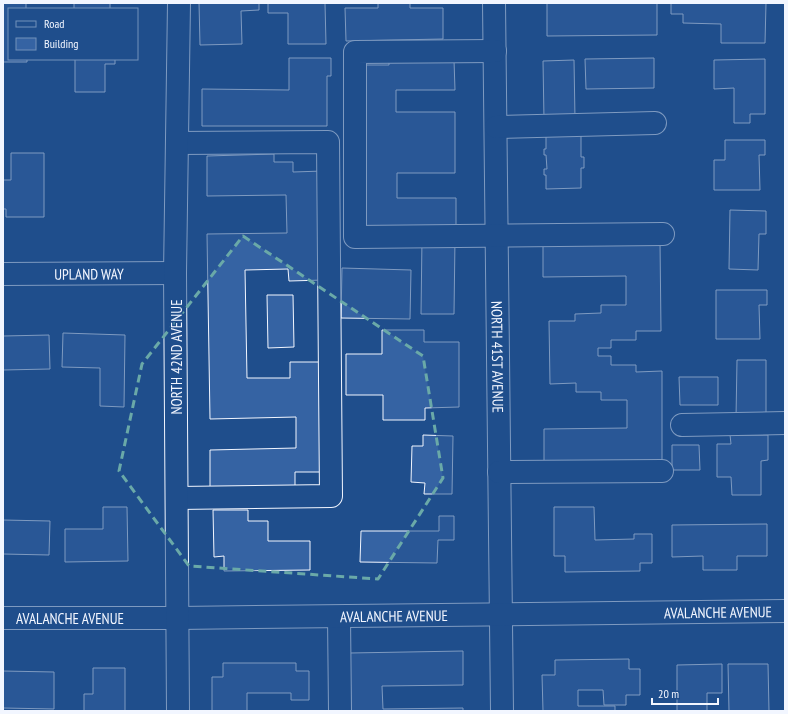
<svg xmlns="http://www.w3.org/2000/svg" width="788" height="714" font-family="'PT Sans Narrow',sans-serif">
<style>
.building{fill:#3563a3;stroke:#f2f6ff}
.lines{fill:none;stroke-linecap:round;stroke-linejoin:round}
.minor-casing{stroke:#f2f6ff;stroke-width:24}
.minor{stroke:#1f4e8c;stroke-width:22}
.marked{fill:none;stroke:#6aa9a8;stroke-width:3;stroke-dasharray:8 5;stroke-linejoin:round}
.labels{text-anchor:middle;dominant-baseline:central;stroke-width:3;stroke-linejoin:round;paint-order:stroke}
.street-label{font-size:15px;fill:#f2f6ff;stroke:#1f4e8c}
</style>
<rect width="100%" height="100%" fill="#1f4e8c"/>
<g class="building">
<polygon points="3,3 26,3 26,9 9,9 9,59 27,59 27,62 3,62"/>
<rect x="74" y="3" width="36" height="6"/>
<polygon points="199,3 259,3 259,10 241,11 242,44 200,45"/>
<polygon points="268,3 325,3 326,44 288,44 288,13 268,13"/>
<polygon points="378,3 410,3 410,8 443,8 443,39 346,41 345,8 378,8"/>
<polygon points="547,3 657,3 657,35 547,36"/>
<polygon points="671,3 766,3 765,43 721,43 721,24 683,23 683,14 671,14"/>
<polygon points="289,58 331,58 331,76 327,76 327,126 202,126 202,89 289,90"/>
<polygon points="654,58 654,88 586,89 585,59"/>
<polygon points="75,59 115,59 115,64 105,64 105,92 75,92"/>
<polygon points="765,59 765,114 750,114 750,123 734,123 734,88 714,89 714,60"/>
<polygon points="389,60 454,60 455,90 396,90 396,112 455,112 455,173 397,173 397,198 456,198 456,227 366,227 366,65 389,65"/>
<polygon points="574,60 575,119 544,120 543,61"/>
<polygon points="581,135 581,157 584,157 584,168 581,168 581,188 546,189 546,175 544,175 544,169 547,169 546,155 544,155 544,149 546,149 546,136"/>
<polygon points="725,140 765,140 765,155 759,155 760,190 714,190 714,160 725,160"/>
<polygon points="11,153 44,153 44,217 6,217 6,209 3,209 3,180 11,180"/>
<polygon points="274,154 274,162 293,162 293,172 323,171 324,280 289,281 288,269 245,270 247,378 290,378 290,362 324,362 326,472 295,472 295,487 210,488 210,450 296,448 296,417 210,419 207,234 287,233 286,195 207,196 207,156"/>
<polygon points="730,210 766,211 766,234 759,234 758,270 729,269"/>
<polygon points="422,238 455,239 454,314 421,314"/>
<polygon points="660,241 661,331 636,331 636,340 611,340 611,348 598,348 598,356 611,356 611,365 636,365 636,372 662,371 662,463 544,464 544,429 627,428 627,400 601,400 601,392 576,392 576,383 550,384 549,321 575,321 575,314 601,313 601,305 626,305 626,276 543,277 543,242"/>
<polygon points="342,268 411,270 410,319 341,318"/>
<polygon points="716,290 767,290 767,305 759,305 760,339 716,339"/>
<polygon points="267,295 293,295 294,347 268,348"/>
<polygon points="382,330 424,330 424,342 459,342 459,407 425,408 425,420 383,420 383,395 346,395 346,354 382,354"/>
<polygon points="63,333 125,335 124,407 100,406 100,368 62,367"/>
<polygon points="49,335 50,369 3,370 3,336"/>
<polygon points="737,360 766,360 766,418 736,418"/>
<polygon points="679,377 718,377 718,405 680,405"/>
<polygon points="423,435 453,436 452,494 424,494 425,483 411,482 412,446 423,446"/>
<polygon points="730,435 768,435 768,460 761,461 761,495 732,495 731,477 717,477 717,444 731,444"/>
<polygon points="672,445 699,445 700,470 672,470"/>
<polygon points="103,507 127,507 128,561 65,562 65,529 103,529"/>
<polygon points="554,507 594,507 595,540 634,539 634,534 652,534 652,563 640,563 640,571 565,572 565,556 554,556"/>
<polygon points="213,510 248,510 248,521 268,521 268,541 310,541 310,570 224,571 224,556 214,557"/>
<polygon points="439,516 454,516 454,540 438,540 437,563 360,562 361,531 439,531"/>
<polygon points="3,520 50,521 49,555 3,554"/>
<polygon points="767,524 767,556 737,556 737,570 703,570 703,556 672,557 672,525"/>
<polygon points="463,651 463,685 382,686 383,709 463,708 463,711 351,711 350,653"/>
<polygon points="629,659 629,669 640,669 640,695 626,695 626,705 604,705 603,690 578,690 578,706 615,706 615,711 543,711 542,675 555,675 555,660"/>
<polygon points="223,663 296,663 296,671 309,671 309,700 291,700 291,693 247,693 247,711 212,711 212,677 223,677"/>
<polygon points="722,664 722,693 707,693 707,711 677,711 677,665"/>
<polygon points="728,664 768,664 769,711 729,711"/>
<polygon points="93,668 125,668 125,711 84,711 84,694 93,694"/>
<polygon points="3,671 54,672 54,709 3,708"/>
</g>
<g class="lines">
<g class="minor-casing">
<g id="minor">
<path id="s1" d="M 494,3 L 502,711"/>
<polyline points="495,51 355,52 355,237 663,234"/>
<polyline points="496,127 655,123"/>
<path id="s2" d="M 3,274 L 175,273"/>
<polyline points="682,425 785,423"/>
<polyline points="499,472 662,471"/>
<polyline points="177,498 331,496 328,142 177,143"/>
<polyline points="339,617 340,711"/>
<path id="s3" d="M 3,618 L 178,618 L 785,611"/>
<polyline points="178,711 175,273 179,3"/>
</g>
</g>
<use href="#minor" class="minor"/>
</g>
<path d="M0 0H788V714H0ZM 243,236 L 423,356 L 443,478 L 378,579 L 189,566 L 119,471 L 142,364 Z" fill="#1f4e8c" fill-opacity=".55" fill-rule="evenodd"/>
<path class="marked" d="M 243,236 L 423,356 L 443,478 L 378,579 L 189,566 L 119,471 L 142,364 Z"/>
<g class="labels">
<g class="street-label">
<text stroke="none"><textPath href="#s2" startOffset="86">UPLAND WAY</textPath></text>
<text transform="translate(176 357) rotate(-90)">NORTH 42ND AVENUE</text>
<text stroke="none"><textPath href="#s1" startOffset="354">NORTH 41ST AVENUE</textPath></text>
<text stroke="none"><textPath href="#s3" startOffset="715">AVALANCHE AVENUE</textPath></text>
<text stroke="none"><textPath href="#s3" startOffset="391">AVALANCHE AVENUE</textPath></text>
<text stroke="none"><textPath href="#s3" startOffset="67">AVALANCHE AVENUE</textPath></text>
</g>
</g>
<rect width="788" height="714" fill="none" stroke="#f2f6ff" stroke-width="8"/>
<rect x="8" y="8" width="130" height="52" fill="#1f4e8c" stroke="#7391ba"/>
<rect x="16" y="21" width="20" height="6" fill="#1f4e8c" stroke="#7391ba"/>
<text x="44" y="28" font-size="12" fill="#f2f6ff">Road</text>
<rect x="16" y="38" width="20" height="12" fill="#3563a3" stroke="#7391ba"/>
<text x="44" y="48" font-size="12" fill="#f2f6ff">Building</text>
<path d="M652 698v6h66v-6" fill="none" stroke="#f2f6ff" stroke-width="2"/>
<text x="658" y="698" font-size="12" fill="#f2f6ff" stroke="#1f4e8c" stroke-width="3" paint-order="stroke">20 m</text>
</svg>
